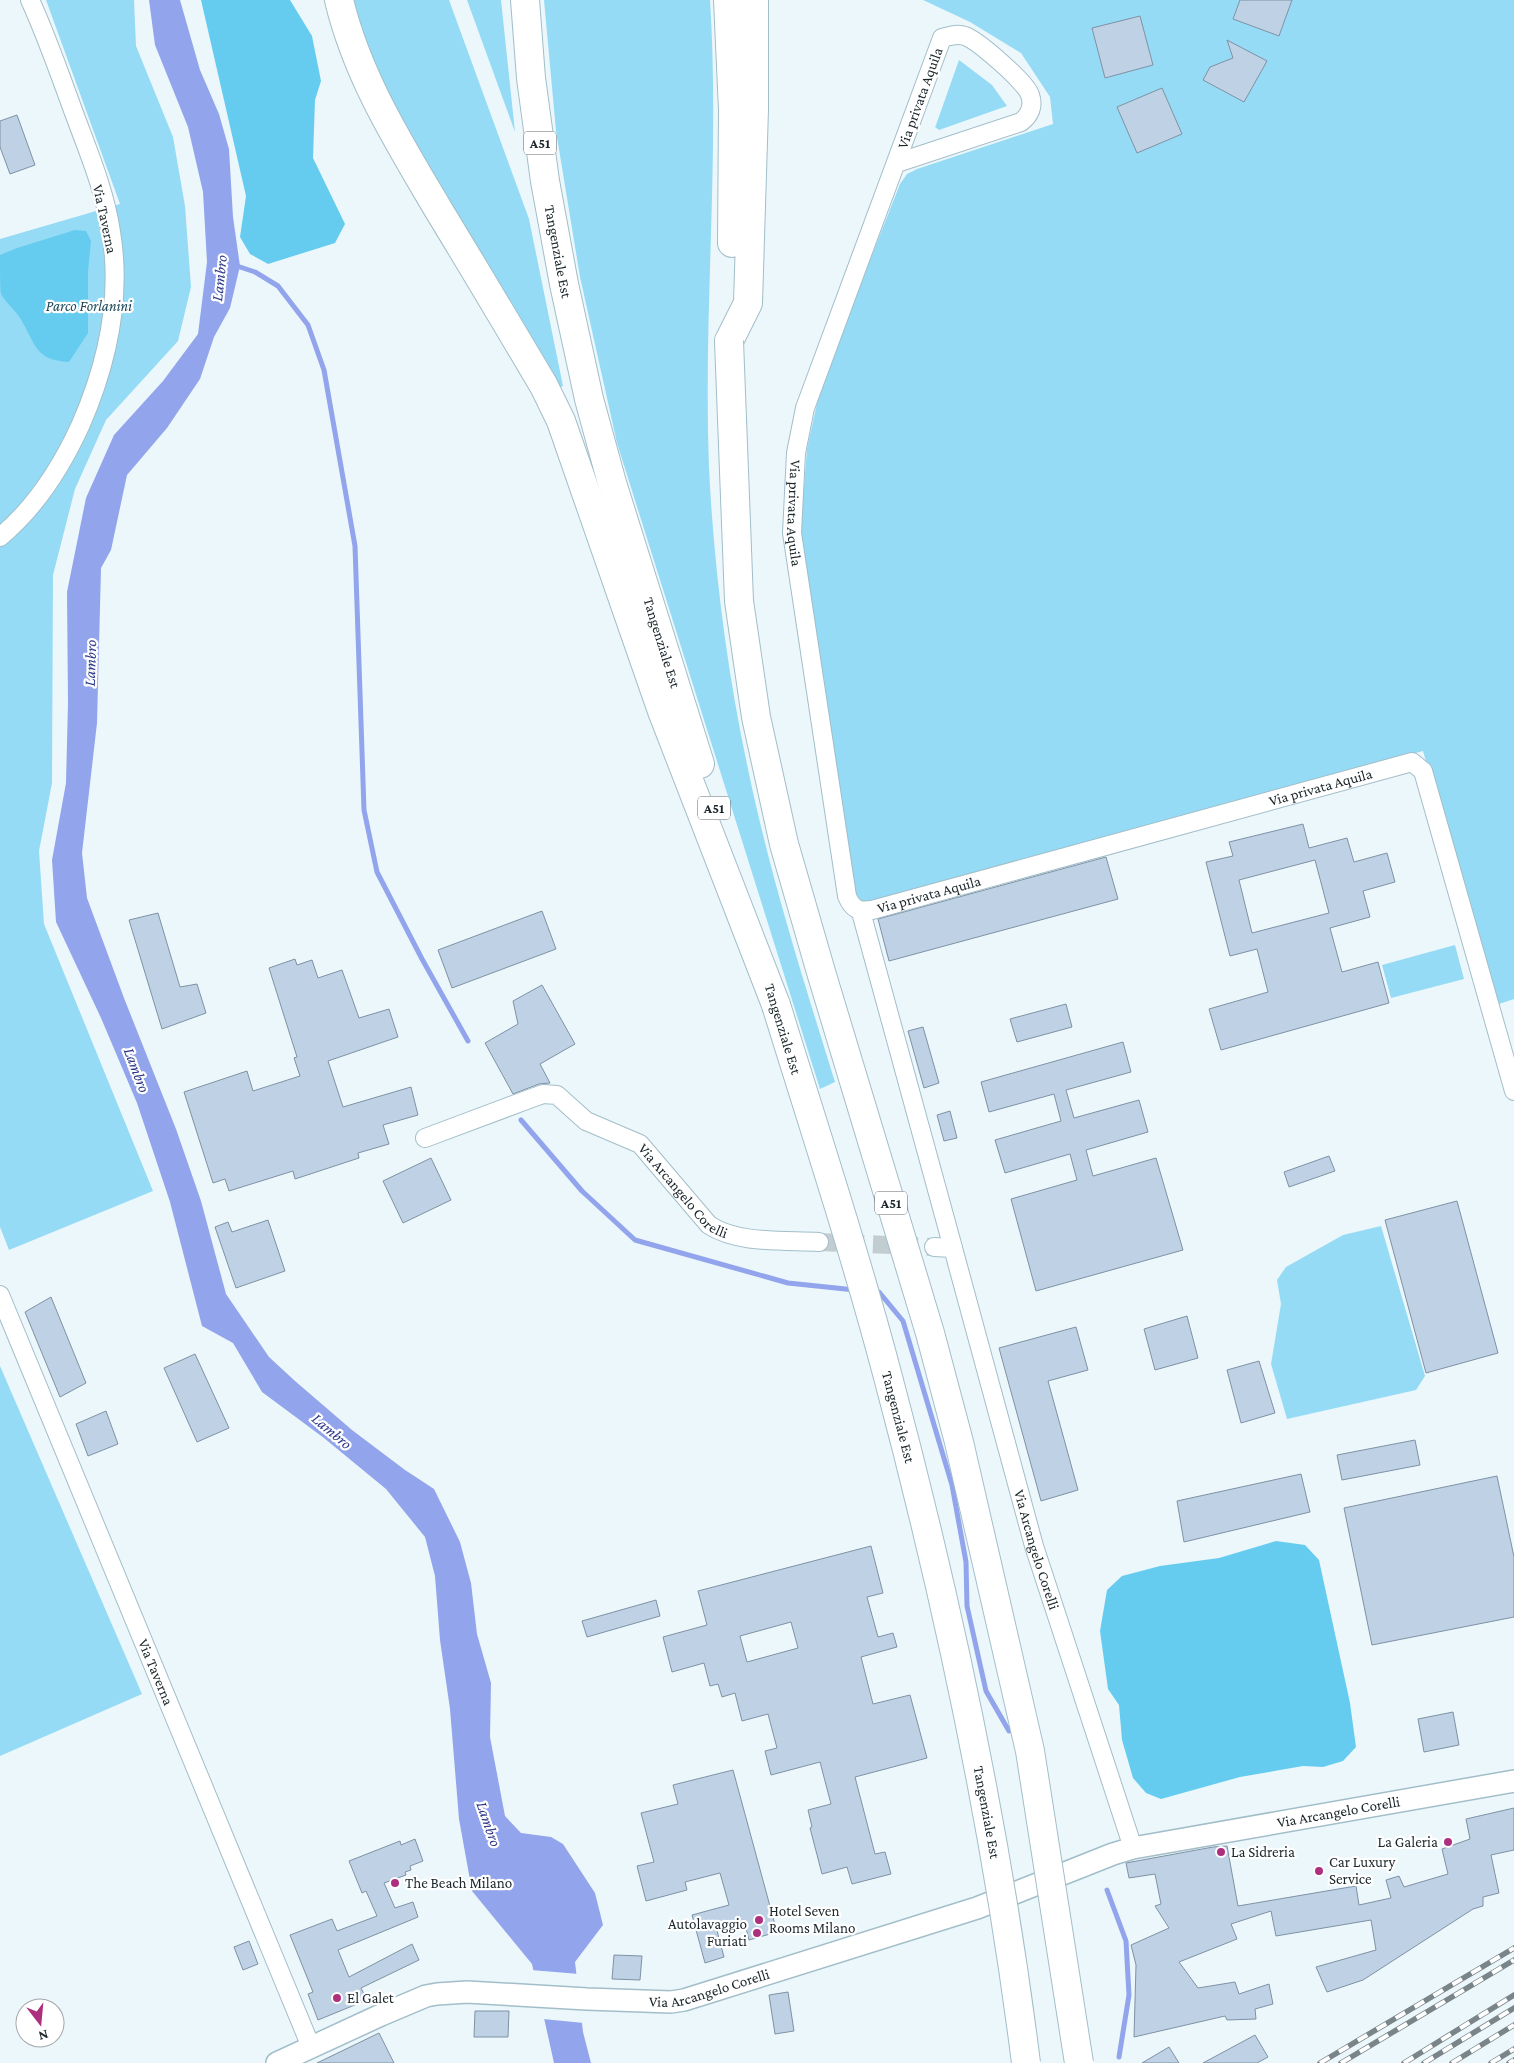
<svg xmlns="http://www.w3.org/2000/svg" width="1514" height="2063" font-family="'Crimson Pro',serif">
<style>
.green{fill:#95dbf5}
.forest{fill:#65ccef}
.water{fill:#92a4ec}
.pier{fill:#ecf7fc}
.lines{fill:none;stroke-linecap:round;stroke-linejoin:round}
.stream{stroke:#92a4ec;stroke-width:5}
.building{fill:#bed1e5;stroke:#7f92a4;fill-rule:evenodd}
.minor-tunnel{stroke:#c2cdd2;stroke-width:18;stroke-dasharray:18 9;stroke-linecap:butt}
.minor-casing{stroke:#a2bec9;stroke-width:20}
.tertiary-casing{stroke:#a2bec9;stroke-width:24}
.motorway-casing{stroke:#a2bec9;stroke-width:30}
.minor{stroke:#fff;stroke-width:18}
.tertiary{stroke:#fff;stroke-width:21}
.motorway{stroke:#fff;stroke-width:28}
.rail-casing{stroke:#7a858a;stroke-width:5.5}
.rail{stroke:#fff;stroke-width:4;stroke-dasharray:11;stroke-linecap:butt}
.motorway-bridge-casing{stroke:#a2bec9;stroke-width:30;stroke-linecap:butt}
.motorway-bridge{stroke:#fff;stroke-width:28}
.poi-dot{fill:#ae2f7d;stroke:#fff;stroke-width:2}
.labels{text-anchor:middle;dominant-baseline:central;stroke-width:4.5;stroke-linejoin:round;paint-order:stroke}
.shield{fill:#fff;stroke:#5f676a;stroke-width:1}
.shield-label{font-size:14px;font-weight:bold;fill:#1b262a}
.street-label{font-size:15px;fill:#1b262a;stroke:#fff}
.park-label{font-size:15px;font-style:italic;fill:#1b4857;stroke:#fff}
.poi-label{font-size:15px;fill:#1b262a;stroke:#fff;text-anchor:start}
.water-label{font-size:16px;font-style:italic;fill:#2d378a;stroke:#fff}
</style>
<rect width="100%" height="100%" fill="#ecf7fc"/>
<g class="green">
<polygon points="46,0 134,0 136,46 173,137 185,206 191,287 178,341 106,420 75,489 53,575 52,783 39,851 44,924 153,1191 9,1250 0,1227 0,239 120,204"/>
<polygon points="347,0 449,0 529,219 563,386 558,388 412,151"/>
<polygon points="467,0 501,0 515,132"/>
<path d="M 544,0 L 710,0 C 720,156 703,312 709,468 C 714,569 727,671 748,769 C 770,875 803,979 835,1082 L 820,1089 L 617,443 L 580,277 L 556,131 Z"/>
<path d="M 923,0 L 1514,0 L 1514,999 L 1496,1005 L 1423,751 L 881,900 C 869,902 860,904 853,892 L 800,536 L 807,449 L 821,385 L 900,184 L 907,174 L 917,169 L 1053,124 L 1050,97 L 1021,53 L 970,22 Z"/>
<polygon points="959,60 992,85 1007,106 939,130 935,127 936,125"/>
<polygon points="1455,945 1464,979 1391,998 1382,965"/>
<polygon points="1381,1226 1425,1376 1416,1390 1287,1419 1271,1364 1281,1304 1277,1280 1286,1267 1343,1235"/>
<polygon points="0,1366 142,1694 0,1756"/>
</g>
<g class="forest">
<polygon points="201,0 290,0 312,36 321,81 315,100 313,158 345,224 335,243 268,264 250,254 240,237 246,196"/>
<path d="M 75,230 L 86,231 L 91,241 L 88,272 L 88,333 L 69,362 C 34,360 36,344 20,318 C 15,310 6,303 1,294 C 0,287 0,264 0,255 L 17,248 Z"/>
<polygon points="1276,1541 1305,1545 1319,1560 1350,1703 1356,1747 1343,1761 1323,1767 1303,1766 1240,1777 1161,1799 1146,1793 1133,1778 1122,1740 1119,1705 1108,1689 1100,1631 1107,1590 1122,1576 1160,1566 1219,1558"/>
</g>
<polygon class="water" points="149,0 180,0 200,70 219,114 229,149 233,217 240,266 230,308 214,337 200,379 167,428 127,475 111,550 101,568 97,723 82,853 87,898 124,998 176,1129 201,1201 226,1294 269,1357 295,1381 352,1430 405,1470 434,1489 460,1542 471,1583 477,1634 491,1683 490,1737 505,1816 521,1833 551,1837 563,1844 595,1893 603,1925 575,1962 583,2032 591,2063 554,2063 532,1964 472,1891 459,1819 450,1709 440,1640 435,1576 425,1537 386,1489 324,1438 262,1392 233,1343 202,1326 170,1202 137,1103 101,1018 56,922 52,860 66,783 68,703 67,592 86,498 114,435 163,381 198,334 207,262 203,192 188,127 155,45"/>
<polygon class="pier" points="531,1970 579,1974 584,2023 543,2019"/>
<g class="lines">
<g class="stream">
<polyline points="234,265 255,272 278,286 308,325 324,370 355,546 364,810 377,872 422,959 468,1041"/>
<polyline points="521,1120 582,1191 635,1240 788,1283 855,1290"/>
<polyline points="874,1292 879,1292 903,1321 952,1485 966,1562 967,1606 986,1691 1009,1731"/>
<polyline points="1107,1890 1126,1941 1129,1995 1119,2057"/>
</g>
</g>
<g class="building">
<polygon points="1240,0 1292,0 1279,36 1233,19"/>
<polygon points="1140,16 1153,65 1105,78 1092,28"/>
<polygon points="1227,40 1267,61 1244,102 1203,80 1210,67 1233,58"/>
<polygon points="1162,88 1182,134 1137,153 1117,107"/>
<polygon points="17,115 35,165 10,174 0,147 0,121"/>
<path d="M 1303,824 L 1309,848 L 1347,838 L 1354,862 L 1387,853 L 1395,882 L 1363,891 L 1370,917 L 1330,928 L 1342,972 L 1378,962 L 1389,1003 L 1221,1050 L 1209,1009 L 1268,992 L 1257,949 L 1230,956 L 1206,862 L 1233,856 L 1229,842 ZM 1315,860 L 1329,913 L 1252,933 L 1239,880 Z"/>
<polygon points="1106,857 1118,899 889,961 878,919"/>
<polygon points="542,911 556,949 452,988 438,950"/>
<polygon points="158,913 180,987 197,984 206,1013 162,1029 129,920"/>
<polygon points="295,959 297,965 312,960 318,978 342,970 359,1018 389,1009 398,1037 328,1061 343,1107 411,1087 418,1115 383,1125 389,1144 358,1153 359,1158 295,1179 293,1171 229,1191 225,1179 213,1183 184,1092 247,1071 253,1091 300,1076 294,1058 297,1057 269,968"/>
<polygon points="542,985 575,1044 540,1064 550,1083 539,1084 513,1094 485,1043 518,1024 513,1001"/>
<polygon points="1066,1004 1072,1027 1017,1042 1010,1019"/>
<polygon points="923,1027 939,1083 924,1088 908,1031"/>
<polygon points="1123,1042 1131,1072 1066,1090 1074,1118 1139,1100 1148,1132 1086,1150 1093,1176 1156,1158 1183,1250 1036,1291 1011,1199 1077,1180 1070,1154 1005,1173 995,1140 1061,1121 1054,1094 989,1112 981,1082"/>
<polygon points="950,1111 957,1138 944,1141 937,1115"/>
<polygon points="1329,1156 1335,1171 1289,1187 1284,1172"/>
<polygon points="431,1158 451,1200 403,1223 383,1181"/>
<polygon points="1457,1201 1498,1353 1426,1373 1385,1220"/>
<polygon points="268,1220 285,1271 236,1288 215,1227 228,1222 232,1232"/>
<polygon points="51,1297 86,1383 60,1397 25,1312"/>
<polygon points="1187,1316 1198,1358 1155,1370 1144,1329"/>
<polygon points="1076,1327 1088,1370 1048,1381 1078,1490 1041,1501 999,1348"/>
<polygon points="195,1354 229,1428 197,1442 164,1368"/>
<polygon points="1259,1361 1275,1413 1241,1423 1227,1370"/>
<polygon points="106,1411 118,1444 88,1456 76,1424"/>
<polygon points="1415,1440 1420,1465 1342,1480 1337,1455"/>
<polygon points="1301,1474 1310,1512 1184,1542 1177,1501"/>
<polygon points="1497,1476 1514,1557 1514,1617 1372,1645 1344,1508"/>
<path d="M 871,1546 L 883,1593 L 867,1597 L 878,1637 L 893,1633 L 897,1647 L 861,1657 L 873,1704 L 910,1695 L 927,1758 L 855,1777 L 875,1854 L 885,1852 L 891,1874 L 852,1884 L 847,1867 L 822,1874 L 810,1828 L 812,1827 L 808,1810 L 831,1804 L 820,1762 L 771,1775 L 765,1751 L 777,1748 L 768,1714 L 742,1721 L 735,1693 L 722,1697 L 718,1684 L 710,1686 L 704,1663 L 672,1672 L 663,1637 L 707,1625 L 698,1591 ZM 791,1622 L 798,1648 L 747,1662 L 740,1636 Z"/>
<polygon points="656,1600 660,1616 587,1637 582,1621"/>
<polygon points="1453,1712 1459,1745 1424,1752 1418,1719"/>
<polygon points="733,1770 777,1932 749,1940 744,1920 716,1927 724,1957 705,1963 692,1915 729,1905 720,1873 685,1882 687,1890 646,1901 637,1866 654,1862 641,1813 678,1804 673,1785"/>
<polygon points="1514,1808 1514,1850 1491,1855 1499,1893 1483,1897 1483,1906 1473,1909 1363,1980 1327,1992 1316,1967 1376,1950 1371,1920 1276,1936 1271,1911 1231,1924 1237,1939 1179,1962 1198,1988 1235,1982 1239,1994 1269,1984 1273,2004 1255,2009 1256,2019 1227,2020 1225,2016 1134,2037 1136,1965 1131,1945 1169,1928 1155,1906 1161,1904 1155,1874 1129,1878 1126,1863 1213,1847 1227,1846 1238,1906 1356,1886 1359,1905 1391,1898 1386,1880 1399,1876 1404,1887 1448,1874 1442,1849 1470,1839 1466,1819"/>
<polygon points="415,1839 423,1861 410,1866 411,1870 405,1872 406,1875 384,1883 395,1908 413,1902 418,1917 338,1950 349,1977 412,1944 419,1960 361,1988 367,2000 318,2020 308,1994 313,1992 290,1935 332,1919 337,1931 377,1916 366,1891 362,1893 349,1861 400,1841 401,1845"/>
<polygon points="249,1941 258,1964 243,1970 234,1947"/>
<polygon points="614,1955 642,1956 640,1980 612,1979"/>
<polygon points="788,1992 794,2031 775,2034 769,1995"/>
<polygon points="475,2011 509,2011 508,2037 474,2037"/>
<polygon points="379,2033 394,2063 317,2063 346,2049"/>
<polygon points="1255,2035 1268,2057 1257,2063 1203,2063"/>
<polygon points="1169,2047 1179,2063 1142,2063"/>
</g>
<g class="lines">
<polyline class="minor-tunnel" points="819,1242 934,1247"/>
<g class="minor-casing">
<g id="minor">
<path id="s1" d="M 897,163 L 1021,122 C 1030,115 1034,106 1030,95 C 1026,82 977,40 965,36 C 957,33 950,36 942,38 L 805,408 L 796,453 L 792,533 L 847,896 C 852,909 859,912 872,910 L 1412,762 L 1423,771 L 1514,1091"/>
<path d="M 0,537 C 36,507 62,466 81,424 C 107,364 122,298 111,232 C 105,191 88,151 74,113 C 60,75 47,37 30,0"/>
<polyline points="861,912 953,1248"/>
<path id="s2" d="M 425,1138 L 532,1098 L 543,1094 L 557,1095 L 586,1121 L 640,1144 L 709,1225 C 738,1244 784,1240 819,1242"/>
<path id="s3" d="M 934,1247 L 953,1248 L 1034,1546 L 1133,1848"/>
<path id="s4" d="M 0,1295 L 311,2047"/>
</g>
</g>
<g class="tertiary-casing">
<g id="tertiary">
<path id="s5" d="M 277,2063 L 381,2015 L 426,1996 L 437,1994 L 467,1992 L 587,1999 L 671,2002 L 684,2000 L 977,1908 L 1113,1854 L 1133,1848 L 1514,1781"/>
</g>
</g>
<g class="motorway-casing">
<g id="motorway">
<path d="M 339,0 C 357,76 399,143 438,209 C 474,268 509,327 544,386 L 561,421 L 662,711 L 776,1005"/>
<path id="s6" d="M 525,0 L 531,78 L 545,181 L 564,284 L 589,399 L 612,483 L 700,764"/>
<polyline points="728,0 733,110 732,243"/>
<polyline points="729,341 748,303 754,109 754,0"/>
</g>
</g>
<use href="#minor" class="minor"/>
<use href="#tertiary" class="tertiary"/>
<use href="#motorway" class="motorway"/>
<g class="rail-casing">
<g id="rail">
<polyline points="1320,2063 1514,1948"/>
<polyline points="1341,2063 1514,1960"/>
<polyline points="1404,2063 1514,1995"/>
<polyline points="1424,2063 1514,2008"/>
<polyline points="1452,2063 1514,2025"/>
<polyline points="1491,2063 1514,2049"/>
<polyline points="1509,2063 1514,2060"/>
</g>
</g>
<use href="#rail" class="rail"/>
<g class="motorway-bridge-casing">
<g id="motorway-bridge">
<polyline points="729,341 739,601 756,717 784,844 821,972 930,1333 959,1442 1030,1751 1079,2063"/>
<path id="s7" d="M 776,1005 C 814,1128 855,1252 888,1377 C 948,1602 997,1831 1026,2063"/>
</g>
</g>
<use href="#motorway-bridge" class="motorway-bridge"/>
</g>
<g class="poi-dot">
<circle cx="1448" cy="1842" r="5"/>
<circle cx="1221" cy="1852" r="5"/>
<circle cx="1319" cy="1871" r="5"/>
<circle cx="395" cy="1883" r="5"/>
<circle cx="759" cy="1920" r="5"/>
<circle cx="757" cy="1933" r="5"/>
<circle cx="337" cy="1998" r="5"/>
</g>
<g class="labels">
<g class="shield">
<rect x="524" y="131.5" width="32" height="23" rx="4"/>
<rect x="698" y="796.5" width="32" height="23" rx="4"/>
<rect x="875" y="1191.5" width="32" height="23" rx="4"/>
</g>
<g class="shield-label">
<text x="540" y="143">A51</text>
<text x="714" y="808">A51</text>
<text x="891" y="1203">A51</text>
</g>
<g class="street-label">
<text transform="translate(920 98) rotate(-70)">Via privata Aquila</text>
<text transform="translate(105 219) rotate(78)">Via Taverna</text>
<text stroke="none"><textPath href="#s6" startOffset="254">Tangenziale Est</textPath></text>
<text stroke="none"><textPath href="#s1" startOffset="774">Via privata Aquila</textPath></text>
<text stroke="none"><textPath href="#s6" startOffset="659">Tangenziale Est</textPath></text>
<text stroke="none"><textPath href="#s1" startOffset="1658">Via privata Aquila</textPath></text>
<text stroke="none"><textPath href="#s1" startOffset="1252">Via privata Aquila</textPath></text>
<text transform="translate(783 1029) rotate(73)">Tangenziale Est</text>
<text stroke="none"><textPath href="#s2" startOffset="302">Via Arcangelo Corelli</textPath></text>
<text stroke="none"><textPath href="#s7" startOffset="430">Tangenziale Est</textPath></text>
<text stroke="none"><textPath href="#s3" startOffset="332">Via Arcangelo Corelli</textPath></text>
<text stroke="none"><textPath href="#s4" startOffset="408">Via Taverna</textPath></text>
<text stroke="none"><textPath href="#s7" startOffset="835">Tangenziale Est</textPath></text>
<text stroke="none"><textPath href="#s5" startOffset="1105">Via Arcangelo Corelli</textPath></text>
<text stroke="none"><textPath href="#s5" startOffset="449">Via Arcangelo Corelli</textPath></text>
</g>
<g class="park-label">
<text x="89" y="306">Parco Forlanini</text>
</g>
<g class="poi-label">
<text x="1438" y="1842" text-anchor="end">La Galeria</text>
<text x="1231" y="1852">La Sidreria</text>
<text x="1329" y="1862">Car Luxury<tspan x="1329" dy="17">Service</tspan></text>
<text x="405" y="1883">The Beach Milano</text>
<text x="769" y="1911">Hotel Seven<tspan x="769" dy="17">Rooms Milano</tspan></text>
<text x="747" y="1924" text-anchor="end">Autolavaggio<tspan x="747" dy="17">Furiati</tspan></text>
<text x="347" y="1998">El Galet</text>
</g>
<g class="water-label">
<text transform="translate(219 278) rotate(-84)">Lambro</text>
<text transform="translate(90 663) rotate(-88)">Lambro</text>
<text transform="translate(137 1070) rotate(69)">Lambro</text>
<text transform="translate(332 1431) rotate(40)">Lambro</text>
<text transform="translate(489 1824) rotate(71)">Lambro</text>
</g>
</g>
<g transform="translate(40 2023) rotate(164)"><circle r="24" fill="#ffffff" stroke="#a4a8aa"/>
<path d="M0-4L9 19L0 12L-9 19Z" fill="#ae2f7d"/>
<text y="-8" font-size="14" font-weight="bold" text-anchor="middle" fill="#1b262a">N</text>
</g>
</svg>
